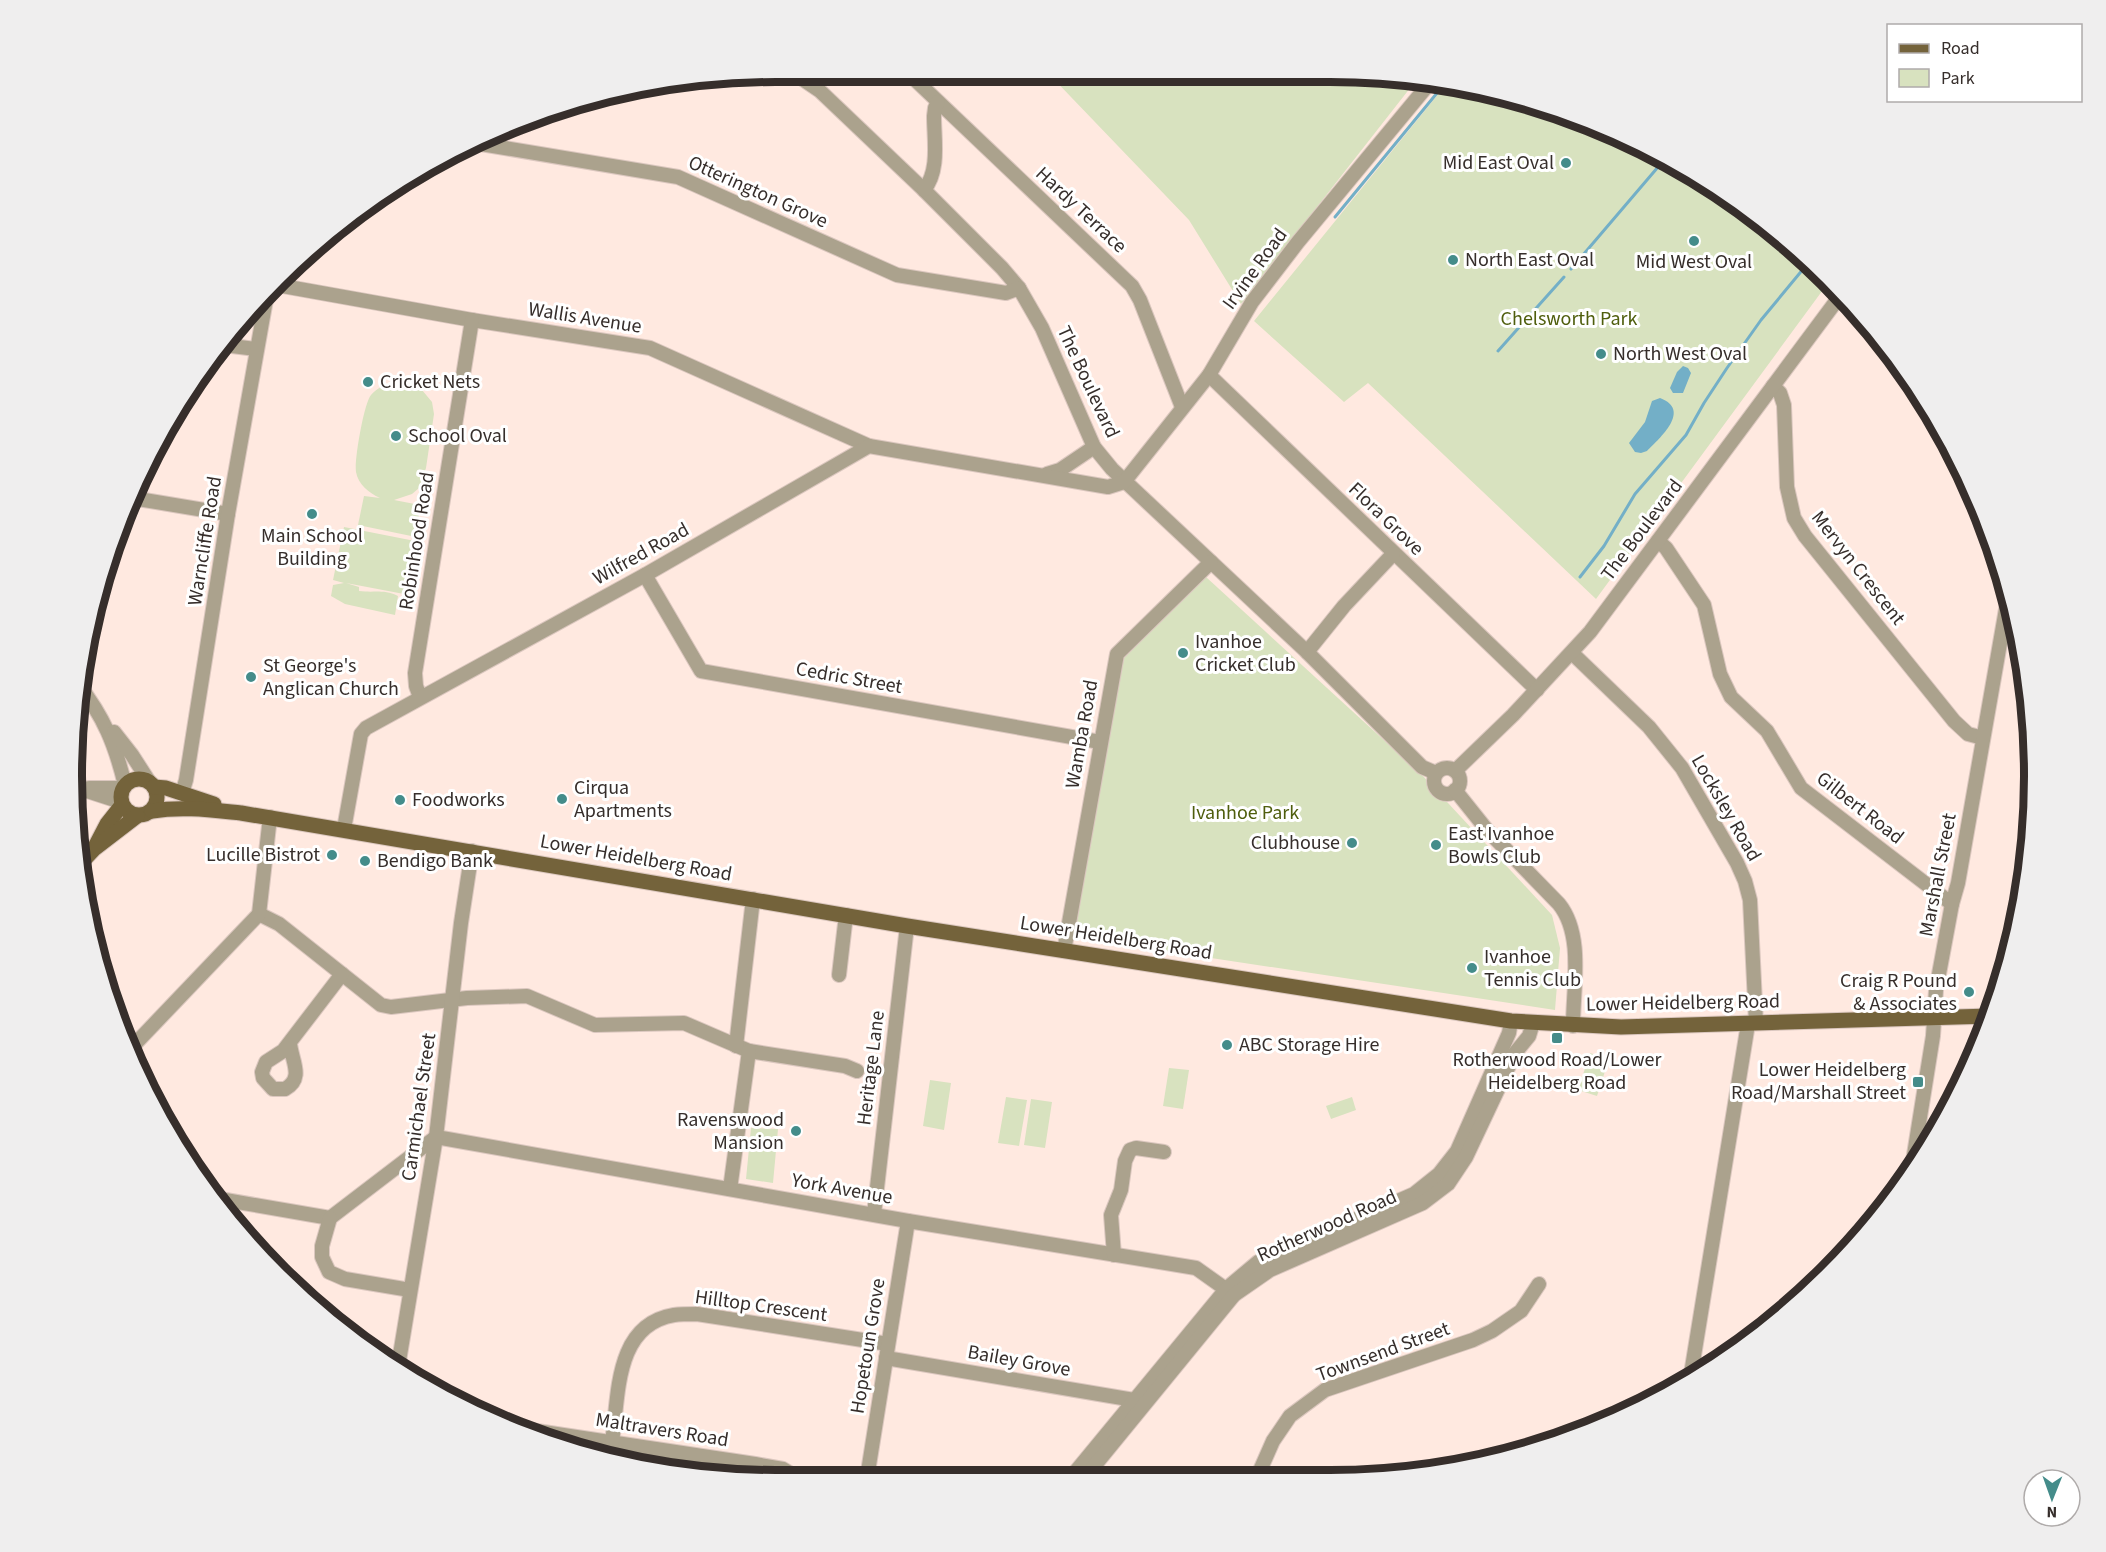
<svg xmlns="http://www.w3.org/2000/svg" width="2106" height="1552" font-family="'Source Sans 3',sans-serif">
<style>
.green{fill:#d8e2bf}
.water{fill:#73afc7}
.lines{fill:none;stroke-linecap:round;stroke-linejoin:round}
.stream{stroke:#73afc7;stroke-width:3}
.minor-casing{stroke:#dbc7bf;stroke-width:16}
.major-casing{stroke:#dbc7bf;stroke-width:17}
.minor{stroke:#aba28d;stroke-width:14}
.major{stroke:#74633b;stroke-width:15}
.poi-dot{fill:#448c8a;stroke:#fff;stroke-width:2}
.labels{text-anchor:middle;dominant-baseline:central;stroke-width:6;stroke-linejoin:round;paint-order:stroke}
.poi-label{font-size:20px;fill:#362e2b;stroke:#fff;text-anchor:start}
.street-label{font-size:20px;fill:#362e2b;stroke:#fff}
.park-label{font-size:20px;fill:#4f5e0d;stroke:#fff}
.rim{fill:none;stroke:#362e2b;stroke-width:8}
</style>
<rect width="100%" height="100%" fill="#ffe9e0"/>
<g class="green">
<polygon points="1047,72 1330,72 1414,83 1241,304 1189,220"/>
<polygon points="1444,87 1512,96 1600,126 1721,190 1794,247 1828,283 1596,599 1368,383 1344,402 1254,321"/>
<path d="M 395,381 L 422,390 L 432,402 L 434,414 L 426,468 L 419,488 L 412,494 L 394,500 L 420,505 L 416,537 L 358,525 L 364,496 L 380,498 C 369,493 358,484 356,472 C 354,461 364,403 371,395 C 377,388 386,384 395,381 Z"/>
<path d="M 344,527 L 415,541 L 404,594 L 346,583 L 359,587 L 359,591 C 375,593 383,589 398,596 L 395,615 L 345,604 L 331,596 L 333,585 L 344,583 L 333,580 Z"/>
<polygon points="1206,577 1422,775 1552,915 1560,948 1555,1010 1073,937 1122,660"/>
<polygon points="1590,1053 1609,1059 1597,1096 1578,1090"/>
<polygon points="1169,1068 1189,1070 1183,1109 1163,1106"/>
<polygon points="930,1080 951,1083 944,1130 923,1126"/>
<polygon points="1006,1097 1027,1100 1019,1146 998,1143"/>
<polygon points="1352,1097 1356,1110 1331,1119 1326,1106"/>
<polygon points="1031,1099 1052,1102 1045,1148 1024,1145"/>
<polygon points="751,1128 778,1129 773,1183 746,1179"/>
</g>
<g class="water">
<polygon points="1683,366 1688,368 1691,373 1683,393 1673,393 1670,388 1677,372"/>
<path d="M 1660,398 C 1692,410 1660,438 1647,451 L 1641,453 L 1635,452 L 1629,443 L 1645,422 L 1652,401 Z"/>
</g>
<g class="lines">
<g class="stream">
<polyline points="1335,217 1442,87"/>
<polyline points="1571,269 1664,160"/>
<polyline points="1498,351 1564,277"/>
<polyline points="1580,577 1604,546 1635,494 1686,435 1704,403 1727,368 1761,320 1809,262"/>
</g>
<g class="minor-casing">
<g id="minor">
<polyline points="792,72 820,91 924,190 1002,268 1019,288 1042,328 1094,447 1112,469 1307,652 1422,767 1436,773"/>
<polyline points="907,72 1132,286 1140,300 1182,407"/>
<polyline points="475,143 678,177 897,275 1006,293 1019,288"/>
<path d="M 924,190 C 940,170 934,140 934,116 L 935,108 L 938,102"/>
<polyline points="277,285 472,320 650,348 869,446"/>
<polyline points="224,345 256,349"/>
<polyline points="1209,375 1537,690"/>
<polyline points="1773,386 1780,393 1784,405 1787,487 1794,518 1805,536 1954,721 1968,734 1983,738"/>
<polyline points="1047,474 1060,470 1094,447"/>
<polyline points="132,498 228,514"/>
<polyline points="1658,541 1666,548 1704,605 1720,674 1731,697 1767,731 1801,788 1952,904"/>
<polyline points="645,575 701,671 1100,742"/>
<polyline points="1307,652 1344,606 1393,554"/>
<polyline points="1572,653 1649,727 1682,768 1737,863 1745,881 1750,900 1756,1023"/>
<path d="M 78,684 C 104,717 115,744 125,785"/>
<polyline points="420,697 416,686 415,673 472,320"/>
<polyline points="114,732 132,755 150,783"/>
<circle cx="1447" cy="781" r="13"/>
<polyline points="1455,771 1513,715 1590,632 1840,296"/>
<polyline points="78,788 121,802"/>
<polyline points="89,788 123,788"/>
<path d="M 1455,790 L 1487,830 L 1559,904 C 1584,935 1573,988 1573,1026"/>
<polyline points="182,793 186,780 228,514 267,294"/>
<polyline points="344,829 361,734 366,728 645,575 869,446 1108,487 1124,482 1209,375 1252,302 1298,242 1428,85"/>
<polyline points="259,914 279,924 381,1005 391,1007 467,998 527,996 595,1025 684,1023 749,1051 845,1066 857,1071"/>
<polyline points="1064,951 1117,654 1211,562"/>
<polyline points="839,975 846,915"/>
<path d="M 290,1043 C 291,1060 305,1078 285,1089 L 273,1089 L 263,1078 L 262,1072 L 266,1062 L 283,1051 L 342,974"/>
<polyline points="736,1046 753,899"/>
<polyline points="127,1048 136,1043 259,914 270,817"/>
<polyline points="1912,1167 1933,1036 1936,990 1952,904 1958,883 2009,592"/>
<polyline points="730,1189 749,1051"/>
<polyline points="214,1198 330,1218 436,1137 908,1221 1196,1268 1234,1295"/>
<polyline points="874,1214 907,926"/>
<polyline points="330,1218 322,1246 322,1257 329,1272 345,1279 410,1290"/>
<polyline points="1114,1255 1111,1215 1121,1190 1125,1161 1130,1150 1136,1148 1164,1152"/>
<polyline points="886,1358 1134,1400 1140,1403"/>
<polyline points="398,1367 436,1137 461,923 472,851"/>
<polyline points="1691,1374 1748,1024"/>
<polyline points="517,1428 755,1464 783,1469 798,1478"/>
<path d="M 612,1442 C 619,1396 614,1325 674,1315 C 681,1314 690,1314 697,1314 L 888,1344"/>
<polyline points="1258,1475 1273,1441 1290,1416 1325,1390 1473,1340 1492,1331 1521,1311 1539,1284"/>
<polyline points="1072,1476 1227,1288 1258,1262 1414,1194 1439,1174 1457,1151 1509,1033 1511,1021"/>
<polyline points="1086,1476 1234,1295 1270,1270 1423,1203 1448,1184 1466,1157 1515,1053 1529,1036 1533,1023"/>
<polyline points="867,1478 908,1221"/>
</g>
</g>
<g class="major-casing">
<g id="major">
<circle cx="139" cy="797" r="18"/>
<polyline points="154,787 166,788 214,804"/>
<path d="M 152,811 C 182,806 211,810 241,813 L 907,926 L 1511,1021 L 1621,1027 L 1990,1016"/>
<polyline points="95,847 107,824 122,805"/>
<polyline points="78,866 94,849 137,816"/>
</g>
</g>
<use href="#minor" class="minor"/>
<use href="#major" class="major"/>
</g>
<g class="poi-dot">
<circle cx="1566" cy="163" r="6"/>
<circle cx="1694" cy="241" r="6"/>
<circle cx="1453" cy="260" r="6"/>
<circle cx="1601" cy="354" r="6"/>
<circle cx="368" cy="382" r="6"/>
<circle cx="396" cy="436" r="6"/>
<circle cx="312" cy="514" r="6"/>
<circle cx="1183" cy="653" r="6"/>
<circle cx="251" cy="677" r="6"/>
<circle cx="562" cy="799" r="6"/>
<circle cx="400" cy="800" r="6"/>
<circle cx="1352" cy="843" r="6"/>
<circle cx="1436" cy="845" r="6"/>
<circle cx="332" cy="855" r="6"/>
<circle cx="365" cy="861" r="6"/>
<circle cx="1472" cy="968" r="6"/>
<circle cx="1969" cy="992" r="6"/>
<rect x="1551" y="1032" width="12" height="12" rx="3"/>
<circle cx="1227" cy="1045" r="6"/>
<rect x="1912" y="1076" width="12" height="12" rx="3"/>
<circle cx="796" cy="1131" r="6"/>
</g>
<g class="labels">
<g class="poi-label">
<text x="1554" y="163" text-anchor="end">Mid East Oval</text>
<text x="1465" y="260">North East Oval</text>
<text x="1694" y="262" text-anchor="middle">Mid West Oval</text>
<text x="1613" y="354">North West Oval</text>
<text x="380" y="382">Cricket Nets</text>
<text x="408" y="436">School Oval</text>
<text x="312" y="536" text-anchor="middle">Main School<tspan x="312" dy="23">Building</tspan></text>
<text x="1195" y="642">Ivanhoe<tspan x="1195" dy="23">Cricket Club</tspan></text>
<text x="263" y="666">St George's<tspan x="263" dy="23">Anglican Church</tspan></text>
<text x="574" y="788">Cirqua<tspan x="574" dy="23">Apartments</tspan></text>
<text x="412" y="800">Foodworks</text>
<text x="1448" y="834">East Ivanhoe<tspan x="1448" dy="23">Bowls Club</tspan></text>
<text x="1340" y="843" text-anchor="end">Clubhouse</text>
<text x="320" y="855" text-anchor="end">Lucille Bistrot</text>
<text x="377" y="861">Bendigo Bank</text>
<text x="1484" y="957">Ivanhoe<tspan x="1484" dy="23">Tennis Club</tspan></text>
<text x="1957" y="981" text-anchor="end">Craig R Pound<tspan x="1957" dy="23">&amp; Associates</tspan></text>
<text x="1239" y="1045">ABC Storage Hire</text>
<text x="1557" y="1060" text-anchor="middle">Rotherwood Road/Lower<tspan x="1557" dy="23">Heidelberg Road</tspan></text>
<text x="1906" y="1070" text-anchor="end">Lower Heidelberg<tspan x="1906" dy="23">Road/Marshall Street</tspan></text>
<text x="784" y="1120" text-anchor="end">Ravenswood<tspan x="784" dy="23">Mansion</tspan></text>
</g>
<g class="street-label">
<text transform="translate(758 192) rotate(24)">Otterington Grove</text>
<text transform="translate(1081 210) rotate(43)">Hardy Terrace</text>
<text transform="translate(1255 269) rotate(-54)">Irvine Road</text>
<text transform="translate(585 318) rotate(9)">Wallis Avenue</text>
<text transform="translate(1088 382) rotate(65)">The Boulevard</text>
<text transform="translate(1386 519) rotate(44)">Flora Grove</text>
<text transform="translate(1642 530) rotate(-53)">The Boulevard</text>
<text transform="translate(205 541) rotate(-81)">Warncliffe Road</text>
<text transform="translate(417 541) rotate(-81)">Robinhood Road</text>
<text transform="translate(641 554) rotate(-29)">Wilfred Road</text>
<text transform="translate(1858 568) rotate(52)">Mervyn Crescent</text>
<text transform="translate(849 678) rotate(10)">Cedric Street</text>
<text transform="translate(1082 734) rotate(-80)">Wamba Road</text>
<text transform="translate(1726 808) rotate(60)">Locksley Road</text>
<text transform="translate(1860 808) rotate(38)">Gilbert Road</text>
<text transform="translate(636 858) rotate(10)">Lower Heidelberg Road</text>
<text transform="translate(1938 875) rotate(-79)">Marshall Street</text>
<text transform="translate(1116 938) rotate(9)">Lower Heidelberg Road</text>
<text transform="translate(1683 1003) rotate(-1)">Lower Heidelberg Road</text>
<text transform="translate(871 1068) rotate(-83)">Heritage Lane</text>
<text transform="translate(419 1107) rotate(-82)">Carmichael Street</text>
<text transform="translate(842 1189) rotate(10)">York Avenue</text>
<text transform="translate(1327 1226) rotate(-24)">Rotherwood Road</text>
<text transform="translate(761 1306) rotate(8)">Hilltop Crescent</text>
<text transform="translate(868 1346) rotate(-81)">Hopetoun Grove</text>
<text transform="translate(1383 1352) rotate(-20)">Townsend Street</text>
<text transform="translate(1019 1361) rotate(10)">Bailey Grove</text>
<text transform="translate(662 1430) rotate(9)">Maltravers Road</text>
</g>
<g class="park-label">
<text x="1569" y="319">Chelsworth Park</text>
<text x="1245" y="813">Ivanhoe Park</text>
</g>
</g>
<path d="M0 0H2106V1552H0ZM776 82H1330A694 694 0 0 1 2024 776V776A694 694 0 0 1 1330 1470H776A694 694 0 0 1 82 776V776A694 694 0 0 1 776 82Z" fill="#efeeee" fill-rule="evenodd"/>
<path class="rim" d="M776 82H1330A694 694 0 0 1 2024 776V776A694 694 0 0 1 1330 1470H776A694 694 0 0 1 82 776V776A694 694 0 0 1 776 82Z"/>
<rect x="1887" y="24" width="195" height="78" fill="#ffffff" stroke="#afabaa" stroke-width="1.5"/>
<rect x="1899" y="44" width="30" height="9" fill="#74633b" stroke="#afabaa" stroke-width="1.5"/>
<text x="1941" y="54" font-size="18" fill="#362e2b">Road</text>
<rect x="1899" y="69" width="30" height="18" fill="#d8e2bf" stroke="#afabaa" stroke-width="1.5"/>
<text x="1941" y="84" font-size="18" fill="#362e2b">Park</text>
<g transform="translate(2052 1498) rotate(181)"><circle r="28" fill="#ffffff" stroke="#afabaa" stroke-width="1.5"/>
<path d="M0-4.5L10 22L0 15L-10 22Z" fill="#448c8a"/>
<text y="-9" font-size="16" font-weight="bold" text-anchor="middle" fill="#362e2b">N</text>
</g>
</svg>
